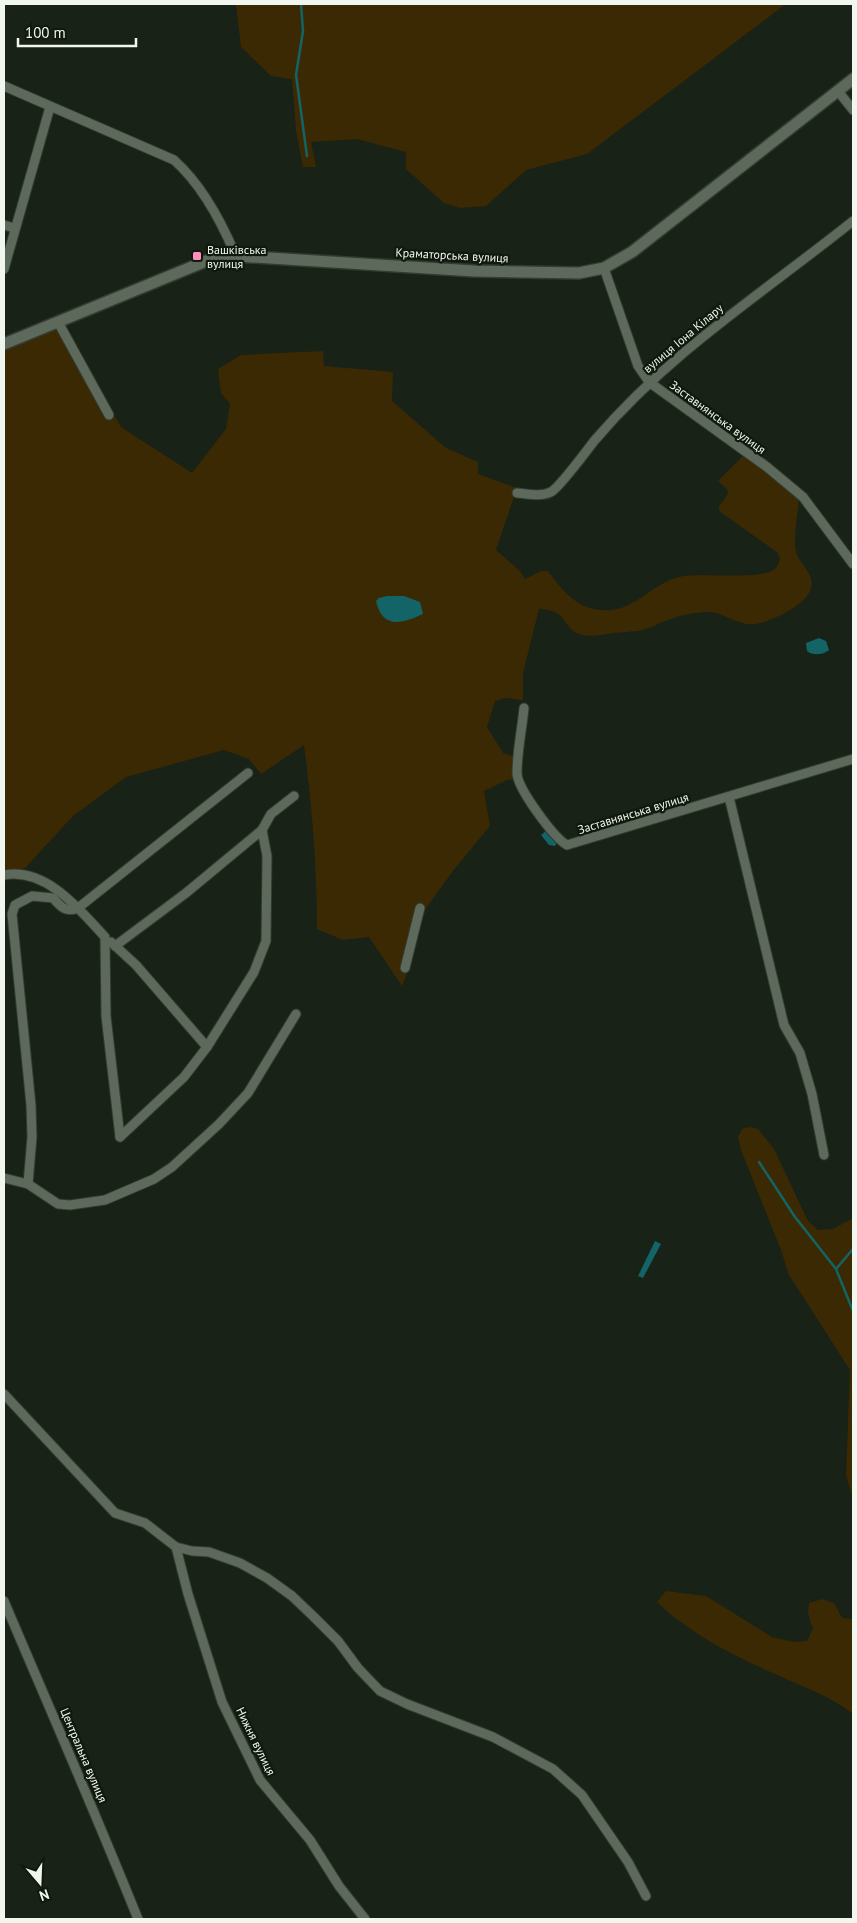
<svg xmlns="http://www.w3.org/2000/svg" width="857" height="1923" font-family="'PT Sans',sans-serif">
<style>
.green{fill:#3b2903}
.water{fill:#136466}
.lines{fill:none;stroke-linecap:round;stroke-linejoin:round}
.stream{stroke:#136466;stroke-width:2.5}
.minor-casing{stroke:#333b32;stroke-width:11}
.tertiary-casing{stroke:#333b32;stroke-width:14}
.minor{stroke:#5d695b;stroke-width:9}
.tertiary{stroke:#5d695b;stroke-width:11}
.poi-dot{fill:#fe8ebc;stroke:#0f190d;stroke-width:2}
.labels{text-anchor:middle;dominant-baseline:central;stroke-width:4.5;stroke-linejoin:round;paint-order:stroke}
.poi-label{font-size:12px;fill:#f1f7ef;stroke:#0f190d;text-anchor:start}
.street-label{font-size:12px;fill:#f1f7ef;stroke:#0f190d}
</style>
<rect width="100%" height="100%" fill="#182216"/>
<g class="green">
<polygon points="236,4 786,4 587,154 526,170 486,206 460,208 444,203 406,169 406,152 357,139 311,142 316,167 303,167 296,131 292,79 271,76 241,47"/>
<path d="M 58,321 L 121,427 L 192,473 L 226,429 L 230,404 L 221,393 L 218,369 L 241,355 L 323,351 L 324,366 L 393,372 L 392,401 L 446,448 L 478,462 L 478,474 L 517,488 L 496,550 L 520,571 L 525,579 L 541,571 L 548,571 C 562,590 576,608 601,610 C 635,614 653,580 684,576 C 703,573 763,580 775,569 C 777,567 779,562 780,559 L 778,553 L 719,511 L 719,506 L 728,494 L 727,489 L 718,481 L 744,455 L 799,498 C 798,512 792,543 797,555 C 802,566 815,575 811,589 C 806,605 771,622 755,624 C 737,627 723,610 704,612 C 693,613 681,615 671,619 C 660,622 650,629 638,631 C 629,632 618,632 608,634 C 600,635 590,637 582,635 C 560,629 572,611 539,609 L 523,673 L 523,700 L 505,698 L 495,701 L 487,727 L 503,753 L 521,758 L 520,779 L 507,780 L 484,791 L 490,826 L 452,872 L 422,914 L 410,966 L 402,986 L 369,937 L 343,940 L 317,929 C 317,867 312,806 304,745 L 261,774 L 249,759 L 224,750 L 126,777 L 73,816 L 25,868 L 4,873 L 4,342 Z"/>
<polygon points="749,1127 758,1129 774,1149 808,1221 818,1230 833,1229 853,1218 853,1498 846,1475 850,1370 789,1275 781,1250 741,1150 738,1137 742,1129"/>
<path d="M 666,1591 L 706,1596 L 772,1637 L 793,1642 L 807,1641 L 813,1629 L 808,1613 L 809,1603 L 822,1599 L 834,1603 L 842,1618 L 851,1619 L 853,1616 L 853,1714 C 830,1696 801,1686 775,1674 C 734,1656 689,1633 657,1602 Z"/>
</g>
<g class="water">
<path d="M 387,596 L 404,596 L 420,602 L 423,614 C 402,624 382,629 376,601 L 379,598 Z"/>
<path d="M 819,638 L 826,641 L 829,650 C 823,655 813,656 807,651 L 806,643 Z"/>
<polygon points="546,831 557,842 555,846 549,845 541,835"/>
<polygon points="655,1241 661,1244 643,1278 638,1276"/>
</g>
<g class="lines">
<g class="stream">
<polyline points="301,4 303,31 296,75 307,156"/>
<polyline points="759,1162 795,1217 836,1269 853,1311"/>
<polyline points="836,1269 853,1249"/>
</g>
<g class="minor-casing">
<g id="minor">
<path d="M 4,86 L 174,160 C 201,184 221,221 235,254"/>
<polyline points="838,91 853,110"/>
<polyline points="4,225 14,228"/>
<polyline points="604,268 638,366 649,382 767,467 803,497 853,564"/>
<polyline points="4,269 50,107"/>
<polyline points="58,322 109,415"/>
<path d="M 517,493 C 529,494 541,497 551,492 C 560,487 587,450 595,440 C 671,351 763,293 853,221"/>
<path d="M 524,708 C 522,729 517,752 517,773 C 517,788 554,838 567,845 L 853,759"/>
<polyline points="729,797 784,1025 800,1053 812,1094 824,1155"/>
<path d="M 4,875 C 46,867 80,910 105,937 L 106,1016 L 120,1137"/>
<polyline points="111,942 136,965 207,1047"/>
<polyline points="115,946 186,893 262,830"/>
<polyline points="405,968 420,908"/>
<polyline points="120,1137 184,1077 207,1047 254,972 266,941 267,856 262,830 271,814 294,796"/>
<polyline points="4,1178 28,1184 58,1204 70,1205 105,1200 154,1179 172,1167 219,1124 248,1093 296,1014"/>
<path d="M 28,1184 L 32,1137 L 31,1105 L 12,914 L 15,905 L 32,896 L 53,898 C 61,907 66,913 78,908 L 248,773"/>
<polyline points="4,1394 115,1513 145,1523 176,1547 192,1551 209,1552 240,1563 267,1578 292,1596 314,1617 338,1641 358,1668 380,1691 407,1704 493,1737 553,1769 582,1795 628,1862 646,1896"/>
<polyline points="176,1547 188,1594 222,1702 260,1780 310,1840 339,1886 365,1919"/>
<path d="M 4,1601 C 49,1707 95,1812 138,1919"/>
</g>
</g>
<g class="tertiary-casing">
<polyline id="tertiary" points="4,344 221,255 474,271 579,273 604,268 632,252 853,79"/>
</g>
<use href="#minor" class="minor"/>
<use href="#tertiary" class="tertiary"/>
</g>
<rect class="poi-dot" x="192" y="251" width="10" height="10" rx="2.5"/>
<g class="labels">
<g class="poi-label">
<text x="207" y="249">Вашківська<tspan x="207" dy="14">вулиця</tspan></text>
</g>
<g class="street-label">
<text transform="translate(452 255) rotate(3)">Краматорська вулиця</text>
<text transform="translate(683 338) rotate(-40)">вулиця Іона Кілару</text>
<text transform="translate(718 417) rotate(36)">Заставнянська вулиця</text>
<text transform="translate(633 813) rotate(-17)">Заставнянська вулиця</text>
<text transform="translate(256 1741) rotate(64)">Нижня вулиця</text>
<text transform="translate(84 1755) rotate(67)">Центральна вулиця</text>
</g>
</g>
<rect width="857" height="1923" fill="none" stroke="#f1f7ef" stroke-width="10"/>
<g transform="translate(40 1883) rotate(161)" stroke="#0f190d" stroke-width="4" paint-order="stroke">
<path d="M0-4L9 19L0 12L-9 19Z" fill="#f1f7ef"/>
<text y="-8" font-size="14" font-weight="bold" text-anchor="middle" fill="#f1f7ef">N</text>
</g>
<path d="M18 38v8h118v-8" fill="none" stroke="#f1f7ef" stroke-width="2.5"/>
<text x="25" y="38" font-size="15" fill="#f1f7ef" stroke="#0f190d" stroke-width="4" paint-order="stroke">100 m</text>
</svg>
